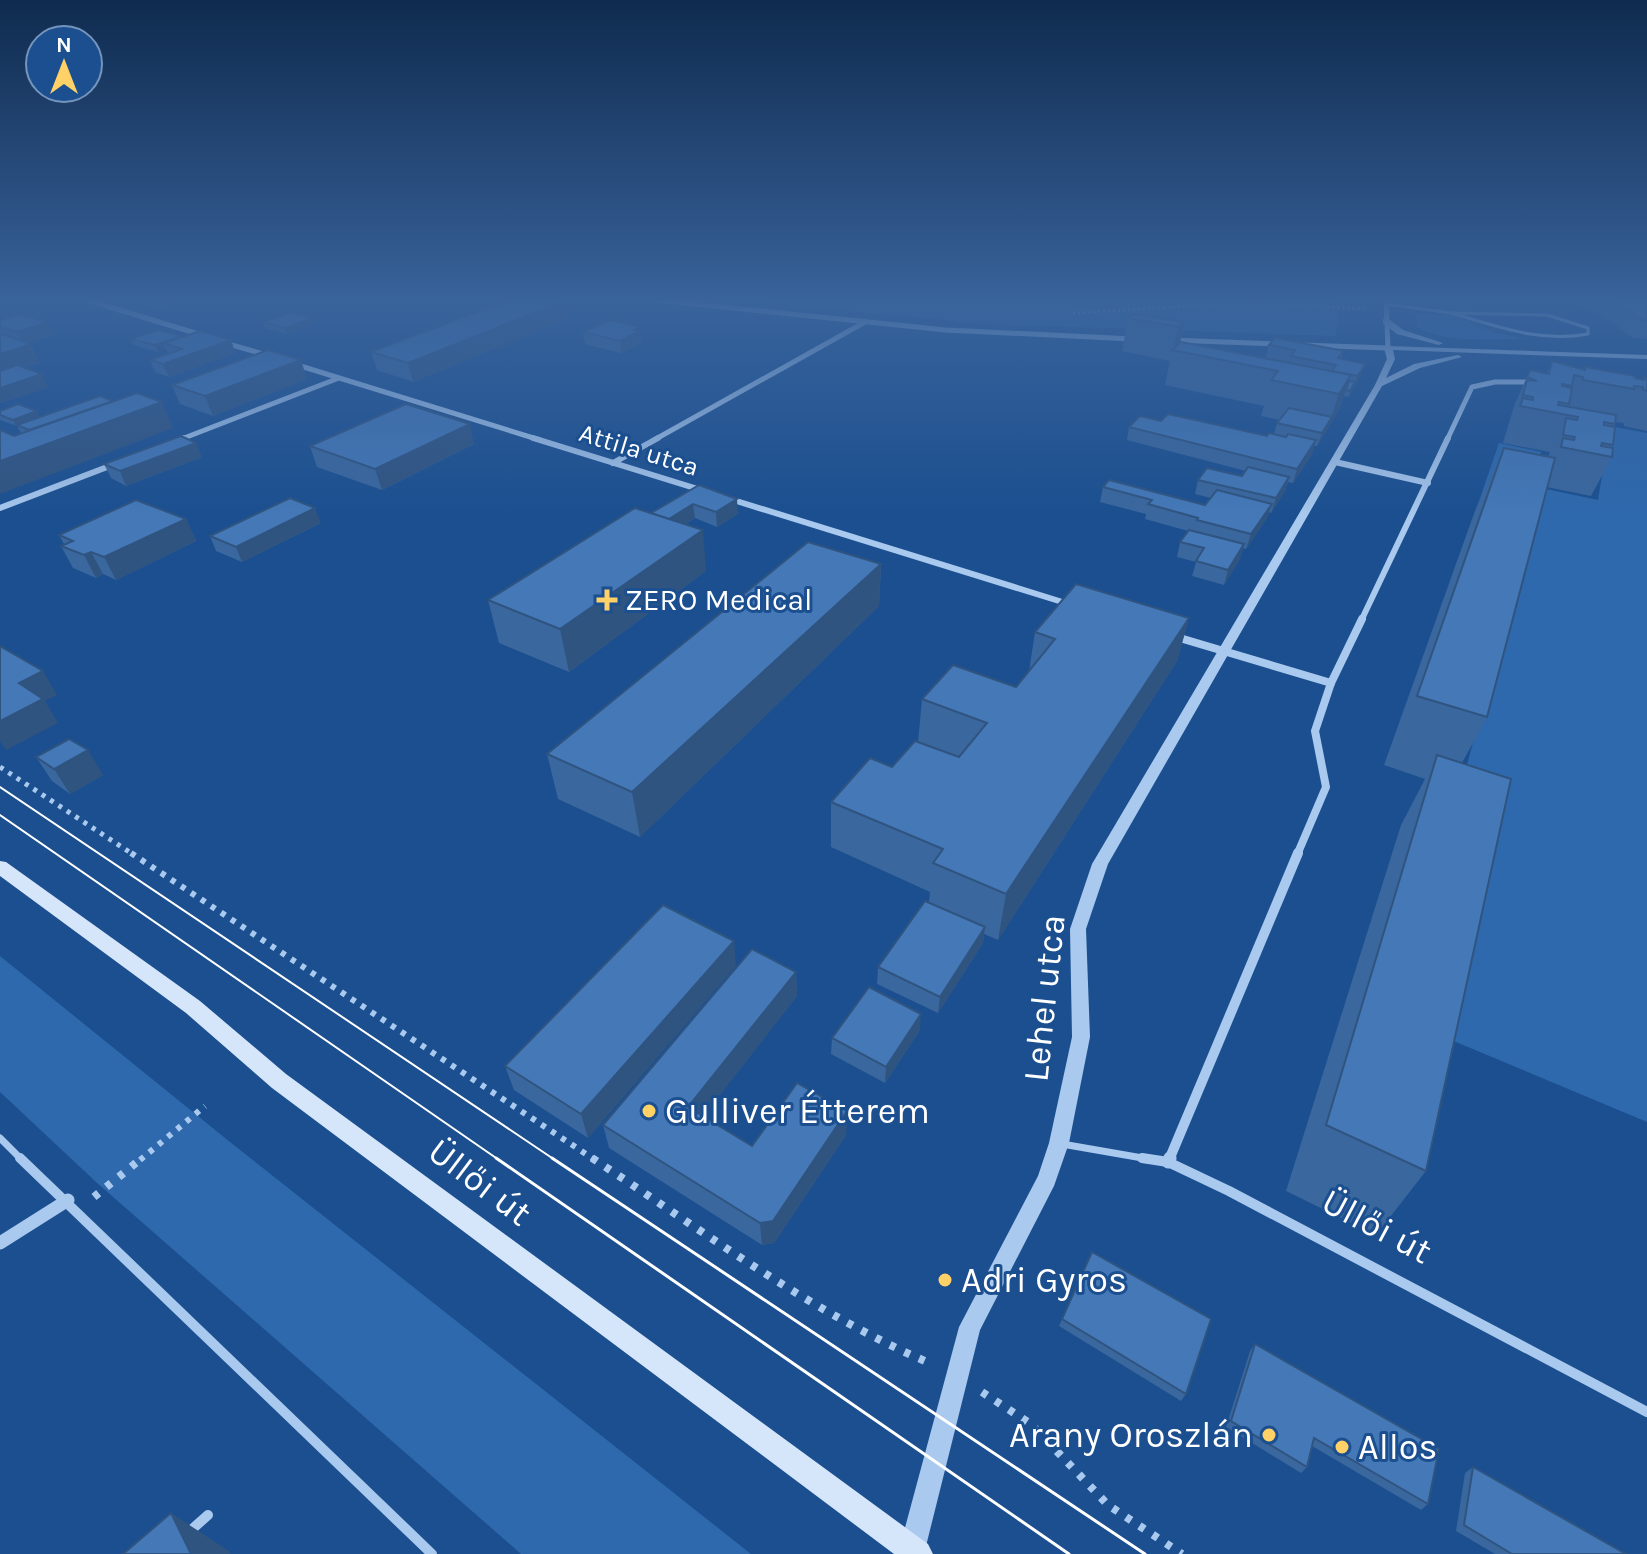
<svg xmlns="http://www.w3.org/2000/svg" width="1647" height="1554" font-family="Karla,sans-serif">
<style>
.green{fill:#2e69ad}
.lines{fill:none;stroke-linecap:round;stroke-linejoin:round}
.path-far3{stroke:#a9c9ee;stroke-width:3;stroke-dasharray:2 3;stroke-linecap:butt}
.path-far2{stroke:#a9c9ee;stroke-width:5;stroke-dasharray:4 6;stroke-linecap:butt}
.path-far1{stroke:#a9c9ee;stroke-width:6;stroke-dasharray:5 7;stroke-linecap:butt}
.path{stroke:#a9c9ee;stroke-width:8;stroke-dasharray:6 10;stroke-linecap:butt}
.service-far2{stroke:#a9c9ee;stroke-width:3}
.service-far1{stroke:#a9c9ee;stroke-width:7}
.service{stroke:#a9c9ee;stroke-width:10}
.minor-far4{stroke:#a9c9ee;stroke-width:5}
.minor-far3{stroke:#a9c9ee;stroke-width:6}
.minor-far2{stroke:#a9c9ee;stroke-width:8}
.minor-far1{stroke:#a9c9ee;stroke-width:10}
.minor{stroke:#a9c9ee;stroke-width:13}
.tertiary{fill:#a9c9ee;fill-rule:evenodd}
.secondary{fill:#d6e6fa;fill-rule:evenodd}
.tram-far1{stroke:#fff;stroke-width:2}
.tram{stroke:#fff;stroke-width:3}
.wall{fill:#3a679d}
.shaded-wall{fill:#305480}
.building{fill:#4478b7;stroke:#305480;stroke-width:2}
.poi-dot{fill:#ffd166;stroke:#1b4f8f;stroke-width:3}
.labels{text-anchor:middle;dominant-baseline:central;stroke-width:6;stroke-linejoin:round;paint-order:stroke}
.far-street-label{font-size:26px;fill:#fff;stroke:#1b4f8f}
.poi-label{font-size:30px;fill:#fff;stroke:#1b4f8f;text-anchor:start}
.near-street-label{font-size:36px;fill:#fff;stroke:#1b4f8f}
.near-poi-label{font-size:36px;fill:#fff;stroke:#1b4f8f;text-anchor:start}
</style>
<rect width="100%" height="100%" fill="#1b4f8f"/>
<g class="green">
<polygon points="735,300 1339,300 1336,336 988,324"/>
<path d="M 1415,313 L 1453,316 L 1497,333 L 1526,339 C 1492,338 1449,344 1418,328 Z"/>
<polygon points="1566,418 1647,433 1647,1122 1444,1037 1451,826 1532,517 1478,504 1499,443 1541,452 1532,486 1598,500 1606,452"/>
<polygon points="0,956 230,1142 751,1554 521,1554 96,1182 0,1092"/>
</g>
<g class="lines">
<polyline class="path-far3" points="1073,313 1254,302 1366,309"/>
<polyline class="path-far2" points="0,767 134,855"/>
<g class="path-far1">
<polyline points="131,853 595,1160"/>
<polyline points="140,1160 205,1106"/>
</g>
<g class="path">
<path d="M 592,1158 C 702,1230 811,1313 932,1364"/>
<polyline points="94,1197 142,1158"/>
<polyline points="982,1392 1031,1424 1108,1505 1182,1554"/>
</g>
<g class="service-far2">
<polyline points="1386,304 1451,313"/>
<path d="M 1451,313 L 1547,315 L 1588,328 L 1588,334 C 1539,343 1497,326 1451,313 Z"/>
</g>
<g class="service-far1">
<polyline points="0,1138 22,1160"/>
<polyline points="1062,1144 1154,1160"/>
</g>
<g class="service">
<polyline points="20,1158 432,1554"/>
<polyline points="1142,1158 1168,1162 1229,1191 1647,1412"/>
<polyline points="190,1531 208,1515"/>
</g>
<g class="minor-far4">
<polyline points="87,300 205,336"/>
<polyline points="656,300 946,330 1133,339"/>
<polyline points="1170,340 1280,344"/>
<polyline points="225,343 270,356"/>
<polyline points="1302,345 1388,348 1386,300"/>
<polyline points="294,364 540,440"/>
<polyline points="179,440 339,378"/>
<polyline points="654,440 865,322"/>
<polyline points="1447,440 1472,387 1495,382 1534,382"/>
</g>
<g class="minor-far3">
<polyline points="533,438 701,490"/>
<polyline points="176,441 184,438"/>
<polyline points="1335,462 1428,483"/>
<polyline points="613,463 658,438"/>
<polyline points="730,499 1072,605"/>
<polyline points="0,508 115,464"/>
<polyline points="1361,621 1448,438"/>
</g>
<g class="minor-far2">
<polyline points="1173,636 1331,683"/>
<polyline points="1297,855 1326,787 1315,731 1331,683 1362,619"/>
</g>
<polyline class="minor-far1" points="1169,1160 1298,853"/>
<g class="minor">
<polyline points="1168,1162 1170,1158"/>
<polyline points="0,1243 68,1200"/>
</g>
<g class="tertiary">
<polygon points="1383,319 1389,319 1403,330 1443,343 1439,345 1397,334 1383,323"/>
<polygon points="1388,346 1647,355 1647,359 1393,350 1395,359 1386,378 1414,364 1458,355 1462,357 1420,368 1382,386 1108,864 1086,929 1090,1037 1069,1143 1054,1186 980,1330 925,1550 923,1554 901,1554 899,1550 959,1327 1038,1176 1049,1143 1072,1037 1070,929 1092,864 1375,385 1387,359 1384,348"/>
</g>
<polygon class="secondary" points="0,861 6,862 200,1001 286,1074 928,1544 933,1554 894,1554 272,1088 186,1013 0,876"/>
<g class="tram-far1">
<polyline points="0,787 555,1160"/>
<polyline points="0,815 499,1160"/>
</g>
<g class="tram">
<polyline points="496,1158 1069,1554"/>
<polyline points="552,1158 1145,1554"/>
</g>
</g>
<g class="wall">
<polygon points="131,300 184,300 179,302 179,304 163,309"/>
<polygon points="566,300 569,318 413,382 377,370 371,352"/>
<polygon points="1467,300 1647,300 1647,339 1633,338 1588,305"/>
<polygon points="1128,318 1184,322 1180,343 1266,358 1269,345 1344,351 1341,359 1361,376 1348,397 1344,396 1339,410 1317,446 1314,446 1312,454 1293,483 1288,482 1285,491 1271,513 1269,512 1267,518 1246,549 1243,548 1240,559 1224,585 1192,576 1196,562 1177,557 1180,542 1188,531 1145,519 1146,514 1100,502 1103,487 1205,505 1211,498 1195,494 1198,480 1242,476 1246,471 1127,440 1129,427 1161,421 1267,436 1274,434 1277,423 1280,420 1261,416 1264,406 1165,385 1170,361 1122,351"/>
<polygon points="0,320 54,334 27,343 40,363 23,368 48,387 0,403"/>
<polygon points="263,322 315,324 287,334 265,328"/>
<polygon points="640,327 641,343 621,353 585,344 583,332"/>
<polygon points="182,336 183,337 231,340 235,353 169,377 155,372 150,360 168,353 166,349 158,352 134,345 131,339"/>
<polygon points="1552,361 1584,370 1585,367 1642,380 1644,377 1647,378 1647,431 1624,426 1624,423 1616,422 1614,427 1612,457 1591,496 1547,487 1487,717 1462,763 1426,1171 1376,1235 1286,1191 1401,825 1425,779 1384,765 1476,508 1504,448 1548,457 1550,452 1503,443 1514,406 1530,370 1547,373"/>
<polygon points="307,379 213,416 180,404 172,385"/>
<polygon points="0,411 40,417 173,428 14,436 21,433 17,426 0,420"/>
<polygon points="474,444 382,490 317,467 310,446"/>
<polygon points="202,457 126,486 111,478 104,464"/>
<polygon points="699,485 738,514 717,527 695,518 686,524 706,571 569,672 499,643 488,600 651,513"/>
<polygon points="186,519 196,541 116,580 103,574 96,578 73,568 61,546 64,544 59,535"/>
<polygon points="321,523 242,562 216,551 210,536"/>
<polygon points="881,564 879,606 640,837 558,799 547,754"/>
<polygon points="1189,618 1177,661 998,940 984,934 983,943 938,1013 877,984 878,967 929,902 930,892 831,847 831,802 892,767 918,742 922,699 1016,687 1029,671 1035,632"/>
<polygon points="36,757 103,775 70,794 52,781"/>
<polygon points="736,965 588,1138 514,1090 505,1066"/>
<polygon points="796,972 797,996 703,1116 752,1146 847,1111 846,1135 774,1243 762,1245 609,1148 603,1125"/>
<polygon points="920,1030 885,1083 831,1054 832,1038"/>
<polygon points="1092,1252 1186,1394 1181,1401 1059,1326"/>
<polygon points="1255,1344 1428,1504 1421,1510 1312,1446 1307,1467 1301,1473 1226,1427 1250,1351"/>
<polygon points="1473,1467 1626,1554 1495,1554 1456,1531 1465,1473"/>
</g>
<g class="shaded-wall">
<polygon points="160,300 184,300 179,302 179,304 163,309"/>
<polygon points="566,300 569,318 413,382 408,363"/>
<polygon points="313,318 315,324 287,334 285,328"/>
<polygon points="48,322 54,334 23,344 17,332"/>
<polygon points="1184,322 1178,352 1173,351 1178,327"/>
<polygon points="640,327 641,343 621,353 620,341"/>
<polygon points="182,336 185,342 164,343 166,349 158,352 155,345"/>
<polygon points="231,340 235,353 169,377 163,364"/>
<polygon points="31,344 40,363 0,375 0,354"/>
<polygon points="301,360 307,379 213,416 205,396"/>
<polygon points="1365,364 1361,376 1348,397 1358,376"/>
<polygon points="42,374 48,387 0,403 0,388"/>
<polygon points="1351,375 1339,410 1327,430 1339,394"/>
<polygon points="162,402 173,428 0,494 0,461"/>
<polygon points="37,411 40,418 16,426 13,420"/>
<polygon points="1332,417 1327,430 1317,446 1322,433"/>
<polygon points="470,424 474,444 382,490 375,469"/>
<polygon points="1316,440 1312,454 1293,483 1297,469"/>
<polygon points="196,443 202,457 126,486 120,471"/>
<polygon points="1289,477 1285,491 1271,513 1276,498"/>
<polygon points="737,499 738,514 717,527 716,512"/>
<polygon points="693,504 695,518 656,542 654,528"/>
<polygon points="1272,504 1267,518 1246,549 1251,534"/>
<polygon points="315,508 321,523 242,562 236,547"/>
<polygon points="186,519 196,541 116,580 104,557"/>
<polygon points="703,530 706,571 569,672 560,629"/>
<polygon points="1244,544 1240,559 1224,585 1228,570"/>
<polygon points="91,552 103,574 96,578 84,555"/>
<polygon points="881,564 879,606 640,837 632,792"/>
<polygon points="1189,618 1177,661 998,940 1006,894"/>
<polygon points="43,671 57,695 45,701 58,723 6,750 0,741 0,721 19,683"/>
<polygon points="88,750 103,775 70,794 54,769"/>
<polygon points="985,927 983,943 938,1013 940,997"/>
<polygon points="734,941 736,965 588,1138 581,1114"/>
<polygon points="796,972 797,996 692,1131 688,1107"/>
<polygon points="921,1014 920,1030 885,1083 886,1067"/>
<polygon points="847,1111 846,1135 774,1243 762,1245 760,1223"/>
<polygon points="171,1513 229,1551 230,1554 191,1554"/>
</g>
<g class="building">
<polygon points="509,300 566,300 408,363 371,352"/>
<polygon points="1613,300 1647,300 1647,321 1642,320"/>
<polygon points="292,312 313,318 285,328 263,322"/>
<polygon points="19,314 48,322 17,332 0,327 0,320"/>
<polygon points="1133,314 1184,322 1178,327 1128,318"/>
<polygon points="609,320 640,327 634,330 640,331 620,341 583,332"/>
<polygon points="158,330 182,336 155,345 131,339"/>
<polygon points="200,331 231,340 163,364 150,360 182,349 164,343"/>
<polygon points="2,334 31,344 0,354 0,335"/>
<polygon points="1275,338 1344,351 1338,358 1365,364 1358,376 1332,371 1336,365 1291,356 1295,350 1269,345"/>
<polygon points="1181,342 1351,375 1339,394 1271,380 1278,371 1172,350"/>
<polygon points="268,350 301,360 205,396 172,385"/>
<polygon points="1552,361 1585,370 1585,367 1635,376 1635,378 1644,380 1644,377 1647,378 1647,391 1643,390 1643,387 1634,386 1634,389 1583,380 1583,377 1574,375 1572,386 1562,384 1562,386 1572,388 1569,404 1559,402 1558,405 1616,415 1615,424 1604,422 1604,425 1615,427 1613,445 1602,443 1601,446 1613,448 1612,457 1561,447 1563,438 1574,440 1575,437 1563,435 1566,418 1577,420 1578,417 1520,406 1523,398 1533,400 1533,397 1523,395 1527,380 1537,381 1527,377 1530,370 1549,374"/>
<polygon points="17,365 42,374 0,388 0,371"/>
<polygon points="1349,381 1355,382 1350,391 1346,390"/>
<polygon points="137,393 162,402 0,461 0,430 14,436"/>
<polygon points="100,396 113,401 29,430 17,425"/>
<polygon points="18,404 37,411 13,420 0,415 0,411"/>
<polygon points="406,404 470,424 375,469 310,446"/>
<polygon points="1289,408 1332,417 1322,433 1277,423"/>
<polygon points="1168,414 1267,436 1269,433 1286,437 1288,434 1316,440 1297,469 1129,427 1140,416 1161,421"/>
<polygon points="181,436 196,443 120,471 104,464"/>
<polygon points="1504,448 1555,458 1487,717 1417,696"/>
<polygon points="1248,467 1289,477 1276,498 1198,480 1207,468 1242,476"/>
<polygon points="1109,480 1205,505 1217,490 1272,504 1251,534 1197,520 1198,518 1148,504 1152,500 1103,487"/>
<polygon points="699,485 737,499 716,512 693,504 669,519 651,513"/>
<polygon points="290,498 315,508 236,547 210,536"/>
<polygon points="136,500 186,519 104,557 91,552 84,555 61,546 73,541 59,535"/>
<polygon points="635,508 703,530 560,629 488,600"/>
<polygon points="1189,530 1244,544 1228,570 1196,561 1204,548 1180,542"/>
<polygon points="808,542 881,564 632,792 547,754"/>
<polygon points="1076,584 1189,618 1006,894 933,863 943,849 831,802 870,758 892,767 915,741 959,757 987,723 922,699 953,665 1016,687 1055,639 1035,632"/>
<polygon points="0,646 43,671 19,683 43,699 0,721"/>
<polygon points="69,739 88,750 54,769 36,757"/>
<polygon points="1437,755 1511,779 1426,1171 1326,1125"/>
<polygon points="925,901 985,927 940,997 878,967"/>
<polygon points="663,905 734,941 581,1114 505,1066"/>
<polygon points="752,949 796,972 688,1107 752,1146 797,1083 847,1111 773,1221 760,1223 603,1125"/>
<polygon points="869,987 921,1014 886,1067 832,1038"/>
<polygon points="1092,1252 1211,1319 1186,1394 1062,1319"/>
<polygon points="1255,1344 1439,1449 1428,1504 1314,1438 1307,1467 1231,1421"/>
<polygon points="1473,1467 1626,1554 1512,1554 1464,1525"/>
<polygon points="171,1513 191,1554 123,1554"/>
</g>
<linearGradient id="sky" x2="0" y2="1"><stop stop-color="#0f2b4f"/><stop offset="0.58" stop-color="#39639b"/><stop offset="1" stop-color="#39639b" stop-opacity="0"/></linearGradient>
<rect width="1647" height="517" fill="url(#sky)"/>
<g class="poi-dot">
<path d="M603 588h8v8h8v8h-8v8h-8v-8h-8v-8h8z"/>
<circle cx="649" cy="1111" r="8"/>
<circle cx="945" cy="1280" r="8"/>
<circle cx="1269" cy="1435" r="8"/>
<circle cx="1342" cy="1447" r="8"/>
</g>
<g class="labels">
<g class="far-street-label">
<text transform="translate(639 450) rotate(17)">Attila utca</text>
</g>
<g class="poi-label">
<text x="625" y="600">ZERO Medical</text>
</g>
<g class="near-street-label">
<text transform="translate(1044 998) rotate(-84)">Lehel utca</text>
<text transform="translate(480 1182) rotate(37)">Üllői út</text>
<text transform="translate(1377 1226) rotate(28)">Üllői út</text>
</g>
<g class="near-poi-label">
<text x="665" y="1111">Gulliver Étterem</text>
<text x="961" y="1280">Adri Gyros</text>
<text x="1253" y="1435" text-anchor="end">Arany Oroszlán</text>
<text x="1358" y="1447">Allos</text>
</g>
</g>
<g transform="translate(64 64)"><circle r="38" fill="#1b4f8f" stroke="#7695bc" stroke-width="2"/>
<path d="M0-6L14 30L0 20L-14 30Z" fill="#ffd166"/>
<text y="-12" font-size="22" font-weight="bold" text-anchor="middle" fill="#ffffff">N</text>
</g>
</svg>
